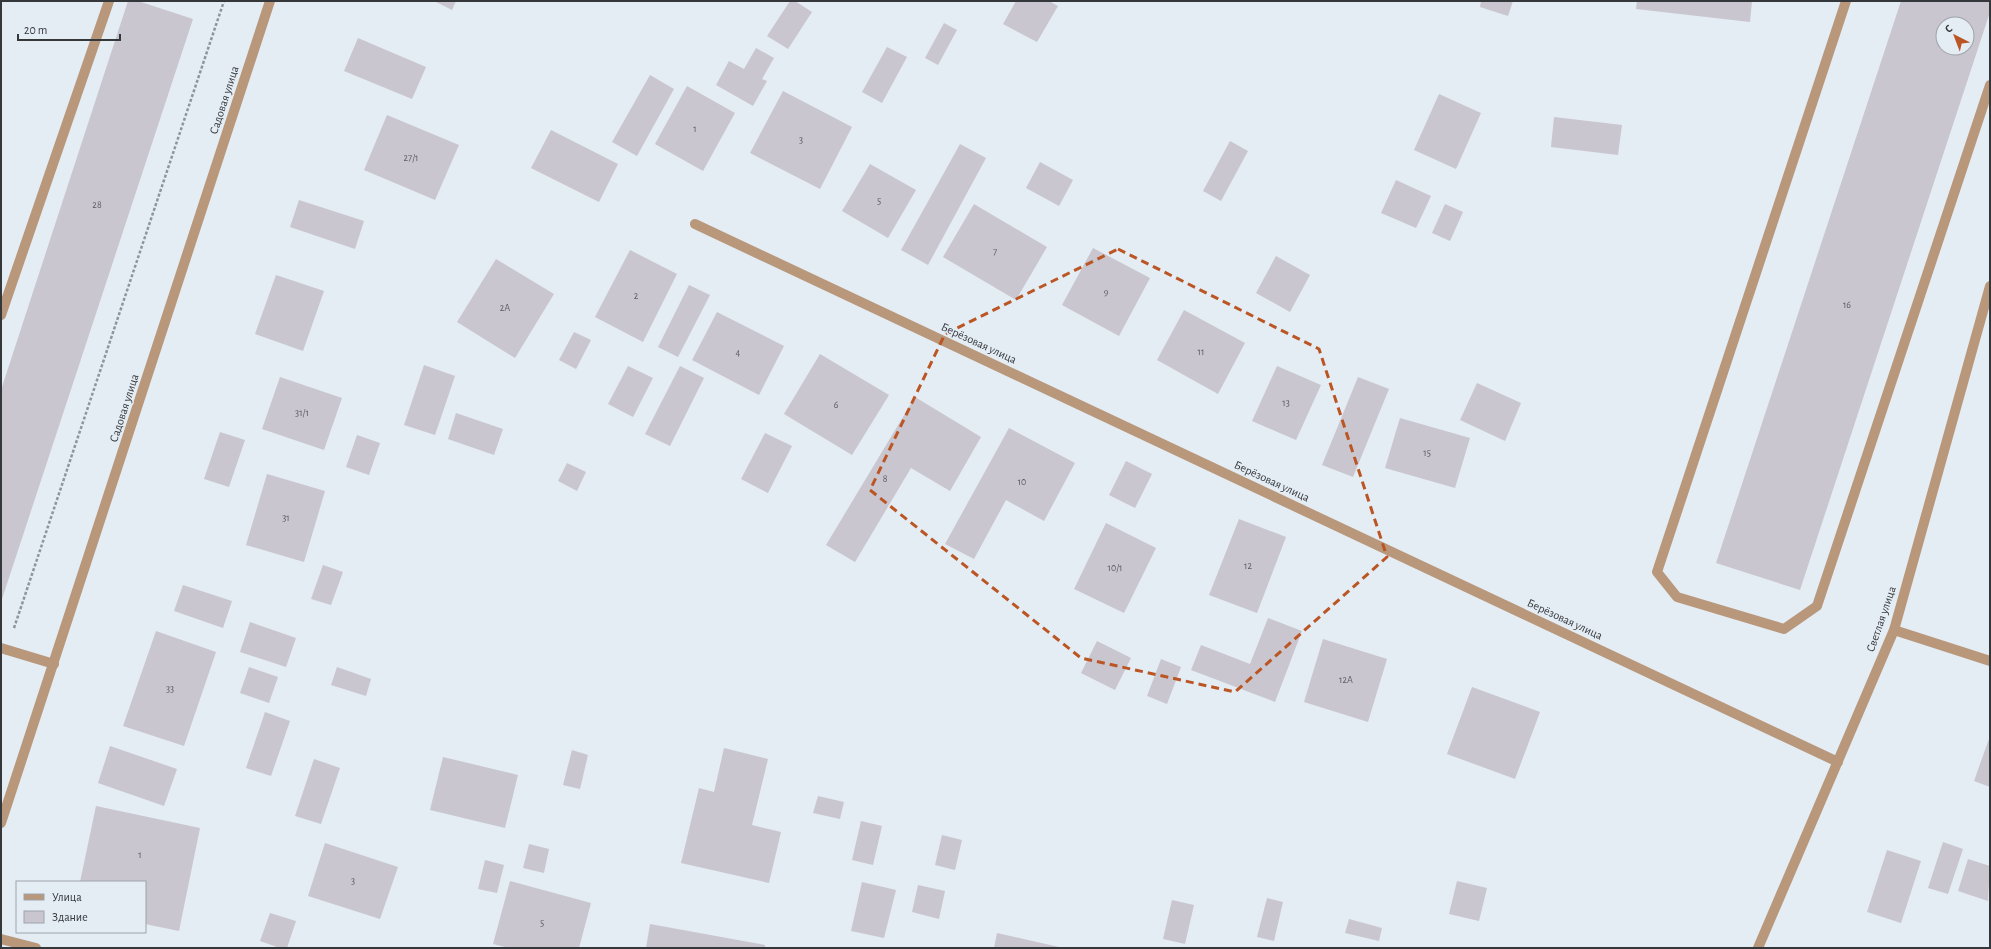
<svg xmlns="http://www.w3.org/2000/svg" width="1991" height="949" font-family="'Alegreya Sans',sans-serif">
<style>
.building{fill:#cac6cf;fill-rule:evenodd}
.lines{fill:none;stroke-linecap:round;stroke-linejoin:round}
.path{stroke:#8f959a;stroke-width:2.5;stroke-dasharray:3 2;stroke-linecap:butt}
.minor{stroke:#b8977b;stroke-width:10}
.marked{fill:none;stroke:#bb5624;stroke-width:3;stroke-dasharray:8 5;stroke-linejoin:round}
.labels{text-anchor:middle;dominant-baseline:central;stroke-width:3;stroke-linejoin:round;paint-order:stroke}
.number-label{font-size:10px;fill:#5a5c60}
.street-label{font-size:12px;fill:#35383b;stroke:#e4ecf4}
</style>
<rect width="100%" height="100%" fill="#e4ecf4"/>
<g class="building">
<polygon points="128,1 138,1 193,19 1,602 1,390"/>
<polygon points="434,1 456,1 452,10"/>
<polygon points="790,1 795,1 812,12 788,49 767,36"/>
<polygon points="1016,1 1049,1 1058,6 1037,42 1003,24"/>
<polygon points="1481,1 1513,1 1508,16 1480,7"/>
<polygon points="1637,1 1752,1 1750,22 1636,9"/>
<path d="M 1901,1 L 1990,1 L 1990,12 L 1800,590 L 1716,563 ZM 1943,24 L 1967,24 L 1967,48 L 1943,48 Z"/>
<polygon points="944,23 957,30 938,65 925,58"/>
<polygon points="358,38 426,67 412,99 344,71"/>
<polygon points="887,47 907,57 882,103 862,92"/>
<polygon points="756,48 774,58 762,79 767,81 753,106 716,85 729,61 744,69"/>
<polygon points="650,75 674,89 637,156 612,142"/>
<polygon points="687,86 735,113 703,171 655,144"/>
<polygon points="783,91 852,127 820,189 750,153"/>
<polygon points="1439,94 1481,113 1456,169 1414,150"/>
<polygon points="387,115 459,145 435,200 364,170"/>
<polygon points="1554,117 1622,125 1618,155 1551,147"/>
<polygon points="551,130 618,164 599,202 531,168"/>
<polygon points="1230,141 1248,151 1221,201 1203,191"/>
<polygon points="960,144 986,158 928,265 901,250"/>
<polygon points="1040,162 1073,180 1059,206 1026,188"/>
<polygon points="870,164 916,190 888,238 842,211"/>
<polygon points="1396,180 1431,196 1416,228 1381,213"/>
<polygon points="299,200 364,221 355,249 290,227"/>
<polygon points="974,204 1047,247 1016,300 943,257"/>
<polygon points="1445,204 1463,212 1450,241 1432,233"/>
<polygon points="1093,248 1150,278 1119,336 1062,305"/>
<polygon points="630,250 677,274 643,342 595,317"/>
<polygon points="1276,256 1310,275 1290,312 1256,293"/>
<polygon points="496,259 554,294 515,358 457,322"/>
<polygon points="276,275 324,291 303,351 255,334"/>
<polygon points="689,285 710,295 678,357 658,347"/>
<polygon points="1184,310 1245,343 1218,394 1157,360"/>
<polygon points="717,312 784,346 759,395 692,360"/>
<polygon points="574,332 591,340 576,369 559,360"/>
<polygon points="820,354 889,395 852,455 784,414"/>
<polygon points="424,365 455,376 435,435 404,425"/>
<polygon points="628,366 653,378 633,417 608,404"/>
<polygon points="680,366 704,378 670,446 645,434"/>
<polygon points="1277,366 1321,385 1296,440 1252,421"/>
<polygon points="280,377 342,398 324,450 262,429"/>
<polygon points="1358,377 1389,389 1353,477 1322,465"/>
<polygon points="1477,383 1521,403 1505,441 1460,420"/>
<polygon points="915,397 981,437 950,491 911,468 855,562 826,545"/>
<polygon points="456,413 503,429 494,455 448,439"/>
<polygon points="1400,418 1470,438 1455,488 1385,468"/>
<polygon points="1009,428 1075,463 1044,521 1006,500 974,559 945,544"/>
<polygon points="220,432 245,440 229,487 204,479"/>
<polygon points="765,433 792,446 768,493 741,479"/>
<polygon points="357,435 380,443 369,475 346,467"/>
<polygon points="1126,461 1152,474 1135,508 1109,495"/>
<polygon points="567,463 586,472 577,491 558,481"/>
<polygon points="267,474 325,491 304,562 246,545"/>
<polygon points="1239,519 1286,537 1257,613 1209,595"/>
<polygon points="1106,523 1156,548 1124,613 1074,589"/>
<polygon points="323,565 343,572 331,605 311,599"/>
<polygon points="183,585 232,601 223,628 174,611"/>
<polygon points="1268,618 1302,631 1275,702 1191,670 1201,645 1250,664"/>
<polygon points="250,622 296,638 286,667 240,652"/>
<polygon points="156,631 216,652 184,746 123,726"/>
<polygon points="1323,639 1387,659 1368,722 1304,702"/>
<polygon points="1097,641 1131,658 1115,690 1081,673"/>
<polygon points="1161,659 1181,667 1167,704 1147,696"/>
<polygon points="249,667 278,677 269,703 240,693"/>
<polygon points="337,667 371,679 366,696 331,685"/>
<polygon points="1472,687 1540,712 1515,779 1447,754"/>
<polygon points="265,712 290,721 271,776 246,768"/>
<polygon points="1990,736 1990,787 1974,781"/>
<polygon points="110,746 177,769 164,806 98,783"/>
<polygon points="724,748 768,759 752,825 781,832 769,883 681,863 699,788 714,792"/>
<polygon points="572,750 588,755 580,789 563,785"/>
<polygon points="443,757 518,775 505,828 430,810"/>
<polygon points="314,759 340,768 321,824 295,816"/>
<polygon points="818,796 844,802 840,819 813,813"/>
<polygon points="96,806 200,828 179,931 145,924 145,882 80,882"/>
<polygon points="861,821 882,826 873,865 852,860"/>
<polygon points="942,835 962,840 955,870 935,865"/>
<polygon points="1943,842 1963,849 1948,894 1928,888"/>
<polygon points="325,843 398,867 380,919 308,896"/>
<polygon points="529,844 549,849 544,873 523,868"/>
<polygon points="1887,850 1921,861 1901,923 1867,912"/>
<polygon points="1968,859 1990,866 1988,901 1958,891"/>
<polygon points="485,860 504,865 497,893 478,889"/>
<polygon points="510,881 591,903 579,948 509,948 493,944"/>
<polygon points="1457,881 1487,888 1479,921 1449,914"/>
<polygon points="862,882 896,890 884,938 851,931"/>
<polygon points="918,885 945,891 939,919 912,912"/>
<polygon points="1267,898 1283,902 1274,941 1257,937"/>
<polygon points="1172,900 1194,905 1185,944 1163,939"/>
<polygon points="270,913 296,921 287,948 280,948 260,941"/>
<polygon points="1349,919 1382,928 1379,941 1345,933"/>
<polygon points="650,924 765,945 765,948 646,948"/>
<polygon points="997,933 1059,947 1059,948 994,948"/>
</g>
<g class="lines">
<polyline class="path" points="14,628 224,1"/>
<g class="minor">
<polyline points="1846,1 1657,572 1677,597 1784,629 1817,606 1990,85"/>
<polyline points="695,224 1838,762"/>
<polyline points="1,315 109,1"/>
<polyline points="1894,630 1990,661"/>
<polyline points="1,648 54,664"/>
<polyline points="1,823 270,1"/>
<polyline points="1,939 36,948"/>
<polyline points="1758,948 1894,630 1990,286"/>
</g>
</g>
<path class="marked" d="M 1118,249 L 1319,349 L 1387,557 L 1235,692 L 1081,658 L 870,490 L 945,334 Z"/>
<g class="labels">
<g class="number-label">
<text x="695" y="129">1</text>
<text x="801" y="140">3</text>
<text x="411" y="158">27/1</text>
<text x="879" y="201">5</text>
<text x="97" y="205">28</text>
<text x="995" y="252">7</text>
<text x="1106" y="292">9</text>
<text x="636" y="296">2</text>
<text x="1847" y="305">16</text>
<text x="505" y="308">2А</text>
<text x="1201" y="352">11</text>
<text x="738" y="353">4</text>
<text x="1286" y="403">13</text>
<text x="836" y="405">6</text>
<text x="302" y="413">31/1</text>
<text x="1427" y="453">15</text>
<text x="885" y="479">8</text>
<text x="1022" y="482">10</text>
<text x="286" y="518">31</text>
<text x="1248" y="566">12</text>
<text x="1115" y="568">10/1</text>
<text x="1346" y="680">12А</text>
<text x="170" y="689">33</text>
<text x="140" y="855">1</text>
<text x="353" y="881">3</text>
<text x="542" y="923">5</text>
</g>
<g class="street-label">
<text transform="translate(224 100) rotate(-72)">Садовая улица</text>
<text transform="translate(979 343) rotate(25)">Берёзовая улица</text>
<text transform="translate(124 408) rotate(-72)">Садовая улица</text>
<text transform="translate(1272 481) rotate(25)">Берёзовая улица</text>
<text transform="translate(1565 619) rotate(25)">Берёзовая улица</text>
<text transform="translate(1881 619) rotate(-71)">Светлая улица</text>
</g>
</g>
<rect width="1991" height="949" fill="none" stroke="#35383b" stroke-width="4"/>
<rect x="16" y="881" width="130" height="52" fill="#e4ecf4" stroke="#9ea4aa"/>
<rect x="24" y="894" width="20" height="6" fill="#b8977b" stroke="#9ea4aa"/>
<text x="52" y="901" font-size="12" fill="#35383b">Улица</text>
<rect x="24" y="911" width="20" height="12" fill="#cac6cf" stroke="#9ea4aa"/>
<text x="52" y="921" font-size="12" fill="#35383b">Здание</text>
<g transform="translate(1955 36) rotate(318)"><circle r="19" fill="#e4ecf4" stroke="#9ea4aa"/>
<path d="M0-3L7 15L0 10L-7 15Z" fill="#bb5624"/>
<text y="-6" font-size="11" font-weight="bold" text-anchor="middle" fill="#35383b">С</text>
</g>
<path d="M18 34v6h102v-6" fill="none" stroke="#35383b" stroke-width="2"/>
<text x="24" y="34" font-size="12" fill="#35383b" stroke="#e4ecf4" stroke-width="3" paint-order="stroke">20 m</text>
</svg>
